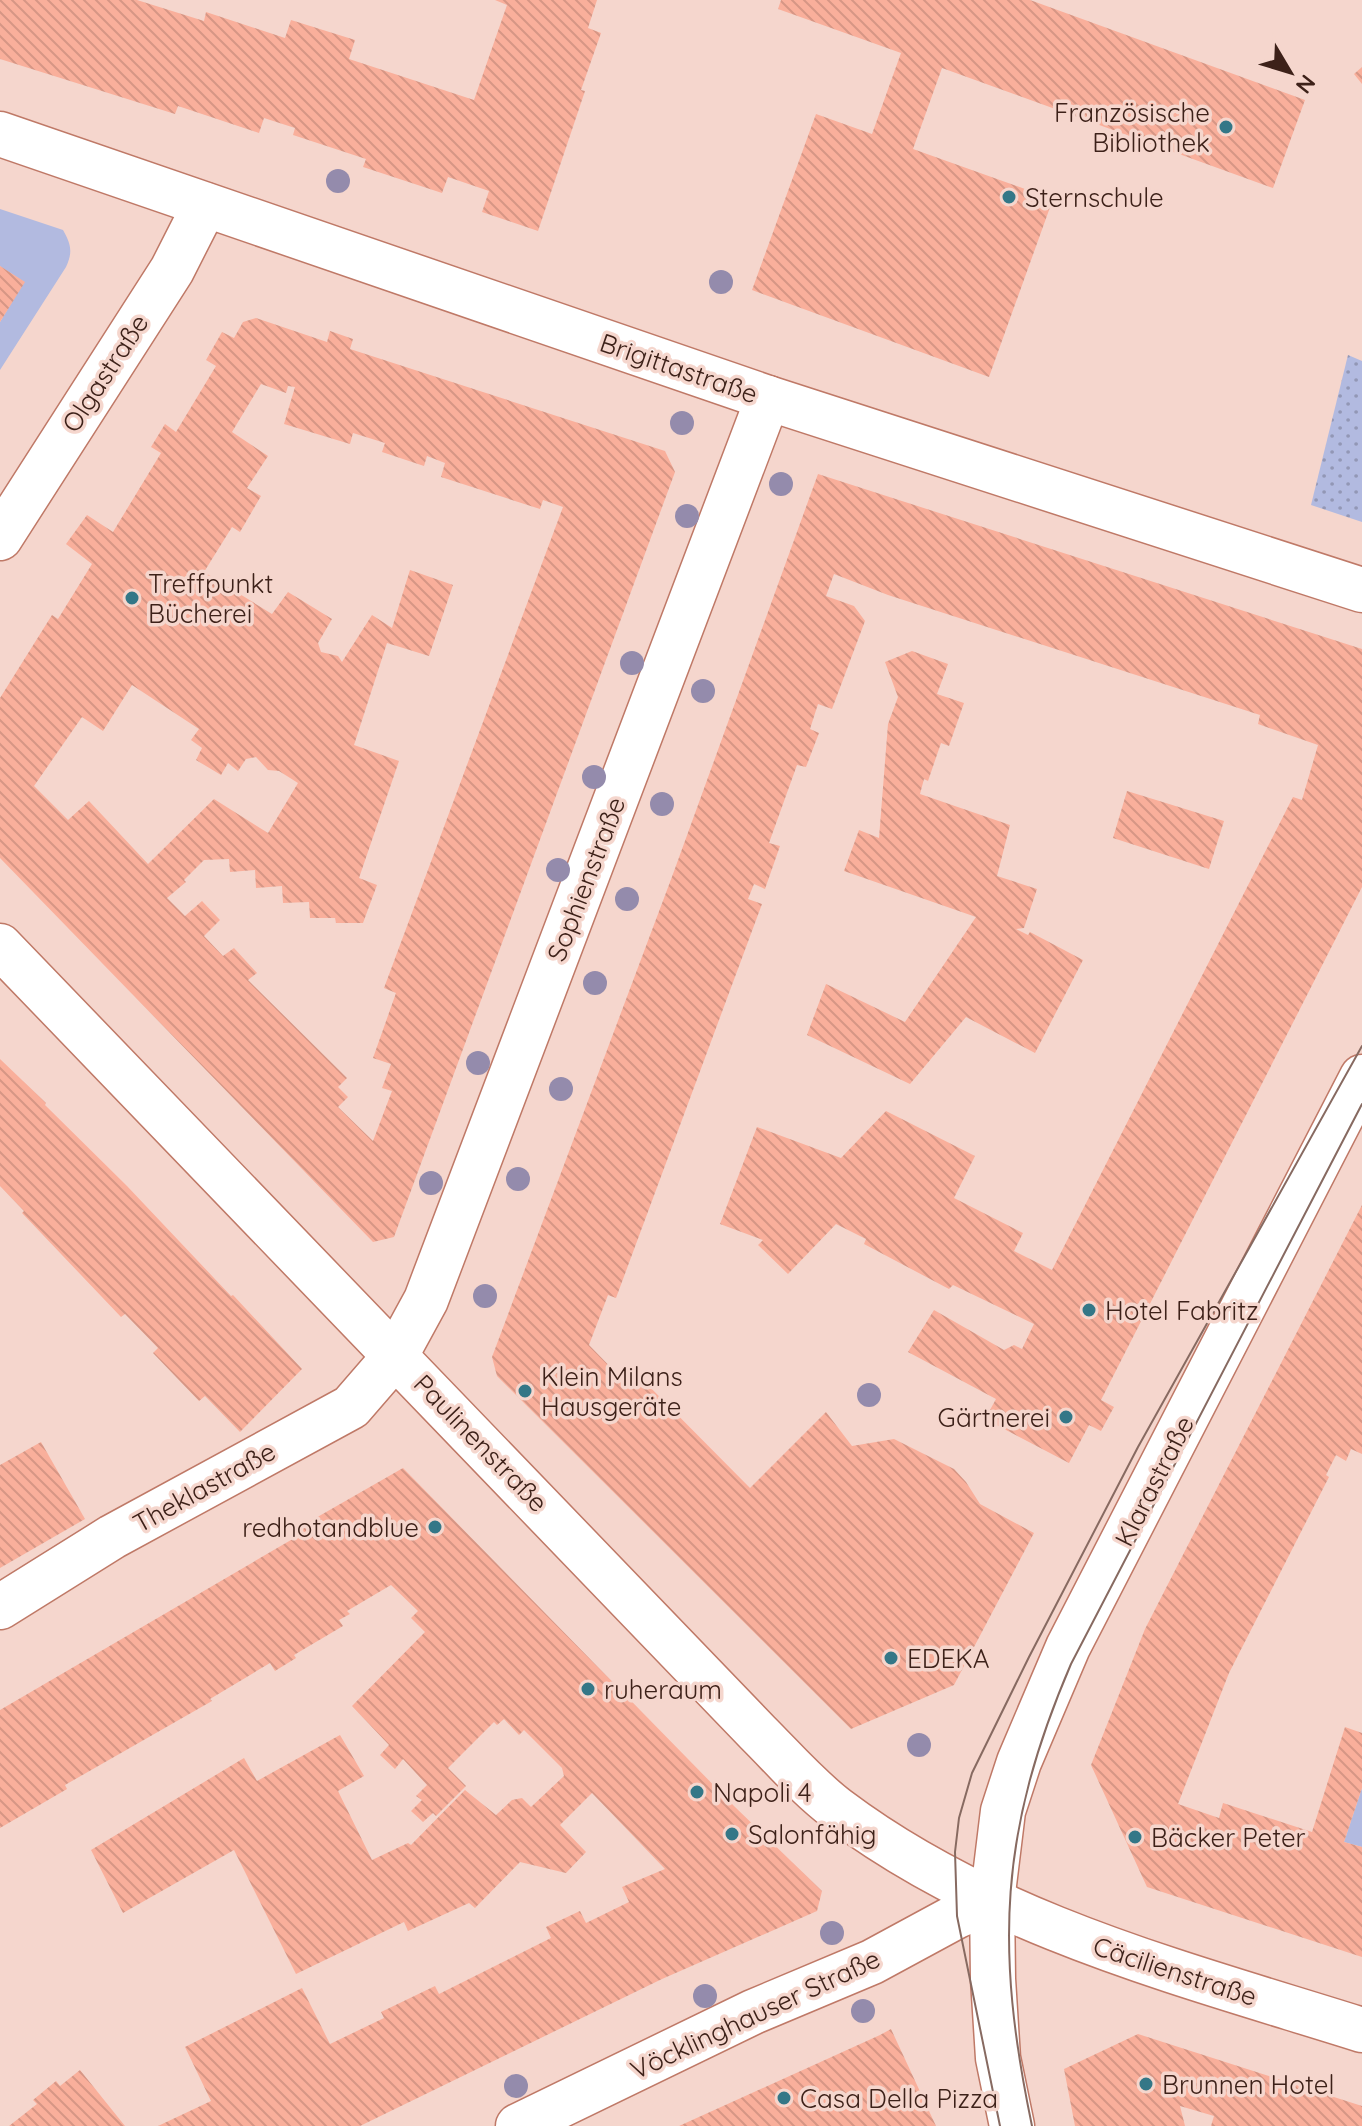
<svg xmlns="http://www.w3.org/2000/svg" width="1362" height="2126" font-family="Quicksand,sans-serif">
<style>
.green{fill:#b2bae0}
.park{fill:url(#park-dots)}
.building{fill:url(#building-back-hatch);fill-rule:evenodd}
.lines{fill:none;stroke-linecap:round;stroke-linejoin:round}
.minor-casing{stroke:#bf7967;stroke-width:47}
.tertiary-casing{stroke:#bf7967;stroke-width:47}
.minor{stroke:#fff;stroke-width:44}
.tertiary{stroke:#fff;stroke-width:44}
.tram{stroke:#876a61;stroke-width:2}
.tree{fill:#948bac}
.poi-dot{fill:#347787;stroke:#f5d6cd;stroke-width:3}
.labels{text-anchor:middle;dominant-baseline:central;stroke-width:7;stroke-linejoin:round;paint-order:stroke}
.poi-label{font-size:26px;fill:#3d2119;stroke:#f5d6cd;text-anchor:start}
.street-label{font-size:26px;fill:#3d2119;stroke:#f5d6cd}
</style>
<defs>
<pattern id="park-dots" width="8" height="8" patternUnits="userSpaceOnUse" patternTransform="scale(2)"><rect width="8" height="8" fill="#b2bae0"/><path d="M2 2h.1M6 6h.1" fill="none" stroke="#9297b5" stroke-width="1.8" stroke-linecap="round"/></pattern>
<pattern id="building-back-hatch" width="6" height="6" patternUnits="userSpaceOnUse" patternTransform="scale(2)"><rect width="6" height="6" fill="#f9af9b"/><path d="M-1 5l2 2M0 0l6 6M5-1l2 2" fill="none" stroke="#d69685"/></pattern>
</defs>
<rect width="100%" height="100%" fill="#f5d6cd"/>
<g class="green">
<path d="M 0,209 L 63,230 C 71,244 73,252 66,267 L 0,370 L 0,322 L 24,282 L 0,266 Z"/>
<polygon points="1362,1788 1362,1847 1344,1842"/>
</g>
<polygon class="park" points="1348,355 1362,361 1362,522 1311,505"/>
<g class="building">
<polygon points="0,0 137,0 204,21 206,12 285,38 291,20 355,40 349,59 474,100 507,5 495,0 597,0 588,28 601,33 581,90 585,91 538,231 482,212 489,191 448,177 442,193 363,167 366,159 293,135 295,128 264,118 259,133 178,106 175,114 0,59"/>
<polygon points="781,0 1030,0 1305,100 1273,188 942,68 913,149 1053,199 989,377 752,290 816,114 872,134 901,53 778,9"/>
<polygon points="1362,67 1362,84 1354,74"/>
<polygon points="0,266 25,282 0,322"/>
<path d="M 256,318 L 327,342 L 330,331 L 353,339 L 350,349 L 665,451 L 675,472 L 394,1237 L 373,1242 L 0,858 L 0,698 L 52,615 L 58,619 L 92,564 L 66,544 L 87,515 L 113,532 L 161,453 L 151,447 L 165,424 L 176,432 L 216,366 L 206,360 L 222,332 L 234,338 L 243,322 ZM 261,384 L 286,393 L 288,386 L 295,387 L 284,424 L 350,444 L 353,433 L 385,443 L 382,452 L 424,466 L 427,456 L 445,463 L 441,477 L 540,509 L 543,500 L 563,507 L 384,988 L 396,993 L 373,1058 L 391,1064 L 382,1088 L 392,1091 L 373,1141 L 338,1107 L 348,1097 L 338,1087 L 347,1078 L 248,980 L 257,973 L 234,948 L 223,956 L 204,936 L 220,920 L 202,901 L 185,916 L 167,898 L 186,882 L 184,880 L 204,860 L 229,859 L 230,872 L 255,870 L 256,888 L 282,886 L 283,903 L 309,902 L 310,918 L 335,918 L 336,923 L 363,923 L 377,885 L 359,878 L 399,761 L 354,745 L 387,643 L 429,656 L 453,585 L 410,570 L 392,628 L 372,615 L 342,662 L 338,656 L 321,652 L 318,643 L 332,619 L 288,592 L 272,614 L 204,572 L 232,527 L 240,532 L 261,496 L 247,488 L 268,456 L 232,432 ZM 132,685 L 199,729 L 191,740 L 202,748 L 196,760 L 221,775 L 228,763 L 238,771 L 246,759 L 256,757 L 268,770 L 279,771 L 298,783 L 268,833 L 214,799 L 148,864 L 89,801 L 68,820 L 34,786 L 82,717 L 103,731 Z"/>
<polygon points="818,474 1362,649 1362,887 1101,1400 1114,1407 1101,1431 1089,1425 1069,1463 985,1419 996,1399 908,1352 934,1310 1004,1350 1014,1345 1022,1349 1034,1324 953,1285 949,1289 864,1244 866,1239 836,1224 788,1274 758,1245 763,1240 720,1224 757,1127 841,1158 886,1111 975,1156 954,1198 1023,1233 1014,1251 1052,1270 1293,797 1302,800 1318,745 1258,724 1260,715 888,595 834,574 826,596 854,606 865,621 832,709 818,704 810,729 819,733 806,767 797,765 769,843 780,846 765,889 754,884 748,899 762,904 616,1298 608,1295 589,1345 626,1383 636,1373 750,1488 826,1412 852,1446 894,1439 954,1469 966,1482 980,1504 1034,1533 954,1685 851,1729 497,1376 492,1357 673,874"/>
<polygon points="912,651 948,664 937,694 964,703 949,746 941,743 928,781 924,779 920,794 1010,825 997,876 1037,889 1024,928 1016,929 1028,935 1030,932 1083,960 1035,1053 966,1017 910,1084 807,1035 826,984 905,1022 976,917 844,871 859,830 879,838 888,724 898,697 885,662"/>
<polygon points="1127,791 1224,821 1209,869 1113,838"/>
<polygon points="0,1059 46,1103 45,1105 127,1186 231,1296 233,1295 302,1369 240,1432 205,1396 199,1401 153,1353 158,1348 125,1314 121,1317 22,1213 24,1211 0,1186"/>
<polygon points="1362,1205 1362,1454 1351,1449 1346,1461 1336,1455 1326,1475 1329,1477 1229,1673 1178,1804 1219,1818 1223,1803 1312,1832 1345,1727 1362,1733 1362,1788 1344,1842 1362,1847 1362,1957 1147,1887 1091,1765 1145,1629"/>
<polygon points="41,1442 85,1519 0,1568 0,1465"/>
<polygon points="403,1468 735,1807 822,1891 817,1911 662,1979 360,2126 158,2126 211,2101 185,2047 302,1988 330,2044 384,2018 381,2012 435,1986 439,1994 551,1938 546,1927 580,1911 586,1923 629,1902 622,1887 665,1869 592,1793 560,1825 586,1852 566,1873 520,1862 475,1908 469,1903 408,1931 404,1922 296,1974 234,1850 123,1913 91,1850 244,1758 257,1781 340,1735 364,1776 338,1791 372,1860 408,1843 411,1845 465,1790 496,1815 512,1800 522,1798 531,1807 564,1776 562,1768 524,1730 519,1735 504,1719 497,1725 494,1722 448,1768 466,1786 436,1816 433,1813 423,1822 411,1811 422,1800 416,1796 427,1785 403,1759 395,1769 380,1755 389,1745 352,1706 425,1632 411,1618 418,1611 391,1585 347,1611 350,1614 339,1620 343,1626 294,1655 296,1658 275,1671 270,1663 210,1699 212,1701 65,1785 67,1789 0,1828 0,1710 303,1533 300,1527"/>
<polygon points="891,2029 936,2126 679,2126 880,2035"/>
<polygon points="1138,2034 1362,2106 1362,2126 1211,2126 1214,2116 1180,2106 1185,2126 1075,2126 1064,2069"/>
<polygon points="80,2070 125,2126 9,2126 37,2104 33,2100 56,2081 60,2086"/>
</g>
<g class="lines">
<g class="minor-casing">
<g id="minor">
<polyline points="0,134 768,398 1362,590"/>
<polyline points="0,538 172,270 205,205"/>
<polyline points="0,1607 112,1537 351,1407 396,1355 426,1300 768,398"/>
<polyline points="518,2126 753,2012 872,1962 957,1916 992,1901"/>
</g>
</g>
<g class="tertiary-casing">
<g id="tertiary">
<path d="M 0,946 L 758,1733 C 784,1759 808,1787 837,1809 C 991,1925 1181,1973 1362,2030"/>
<polyline points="1012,2126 998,2058 993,1979 992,1901 1003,1811 1019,1762 1068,1647 1362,1077"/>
</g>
</g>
<use href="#minor" class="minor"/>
<use href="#tertiary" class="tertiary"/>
<g class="tram">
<polyline points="1000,2126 957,1916 955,1852 959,1818 972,1773 1029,1657 1138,1447 1362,1046"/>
<path d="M 1032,2126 C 995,1949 999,1832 1071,1664 L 1362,1104"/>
</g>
</g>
<g class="tree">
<circle cx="338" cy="181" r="12"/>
<circle cx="721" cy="282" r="12"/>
<circle cx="682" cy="423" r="12"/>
<circle cx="781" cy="484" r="12"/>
<circle cx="687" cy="516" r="12"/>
<circle cx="632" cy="663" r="12"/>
<circle cx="703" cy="691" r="12"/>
<circle cx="594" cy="777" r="12"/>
<circle cx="662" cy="804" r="12"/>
<circle cx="558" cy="870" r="12"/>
<circle cx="627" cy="899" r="12"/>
<circle cx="595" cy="983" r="12"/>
<circle cx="478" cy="1063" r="12"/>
<circle cx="561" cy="1089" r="12"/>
<circle cx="518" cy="1179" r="12"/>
<circle cx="431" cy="1183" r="12"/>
<circle cx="485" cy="1296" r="12"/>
<circle cx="869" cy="1395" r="12"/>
<circle cx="919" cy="1745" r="12"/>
<circle cx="832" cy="1933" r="12"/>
<circle cx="705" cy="1996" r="12"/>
<circle cx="863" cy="2011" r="12"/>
<circle cx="516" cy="2086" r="12"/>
</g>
<g class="poi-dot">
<circle cx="1226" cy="127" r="8"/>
<circle cx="1009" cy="197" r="8"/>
<circle cx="132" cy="598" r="8"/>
<circle cx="1089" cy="1310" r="8"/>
<circle cx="525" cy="1391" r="8"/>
<circle cx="1066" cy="1417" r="8"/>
<circle cx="435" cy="1527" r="8"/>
<circle cx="891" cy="1658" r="8"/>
<circle cx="588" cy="1689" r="8"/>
<circle cx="697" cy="1792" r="8"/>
<circle cx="732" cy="1834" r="8"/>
<circle cx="1135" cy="1837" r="8"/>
<circle cx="1146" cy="2084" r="8"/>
<circle cx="784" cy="2098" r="8"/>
</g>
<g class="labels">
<g class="poi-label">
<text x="1210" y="112" text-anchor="end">Französische<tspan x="1210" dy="30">Bibliothek</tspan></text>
<text x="1025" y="197">Sternschule</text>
<text x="148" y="583">Treffpunkt<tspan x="148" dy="30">Bücherei</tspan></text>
<text x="1105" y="1310">Hotel Fabritz</text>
<text x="541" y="1376">Klein Milans<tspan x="541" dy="30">Hausgeräte</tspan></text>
<text x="1050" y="1417" text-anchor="end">Gärtnerei</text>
<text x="419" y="1527" text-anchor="end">redhotandblue</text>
<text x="907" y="1658">EDEKA</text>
<text x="604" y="1689">ruheraum</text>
<text x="713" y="1792">Napoli 4</text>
<text x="748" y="1834">Salonfähig</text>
<text x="1151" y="1837">Bäcker Peter</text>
<text x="1162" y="2084">Brunnen Hotel</text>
<text x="800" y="2098">Casa Della Pizza</text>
</g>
<g class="street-label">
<text transform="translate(679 368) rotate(19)">Brigittastraße</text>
<text transform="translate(105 373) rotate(-57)">Olgastraße</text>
<text transform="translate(586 879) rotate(-69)">Sophienstraße</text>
<text transform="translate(481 1443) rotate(46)">Paulinenstraße</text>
<text transform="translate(1154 1481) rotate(-63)">Klarastraße</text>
<text transform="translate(204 1487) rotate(-29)">Theklastraße</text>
<text transform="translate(1175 1971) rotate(18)">Cäcilienstraße</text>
<text transform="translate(755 2014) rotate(-25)">Vöcklinghauser Straße</text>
</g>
</g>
<g transform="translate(1290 72) rotate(128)" stroke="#f5d6cd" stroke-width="6" paint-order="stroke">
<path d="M0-6L14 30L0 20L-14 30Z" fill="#3d2119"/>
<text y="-12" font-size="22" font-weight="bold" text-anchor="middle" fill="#3d2119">N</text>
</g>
</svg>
